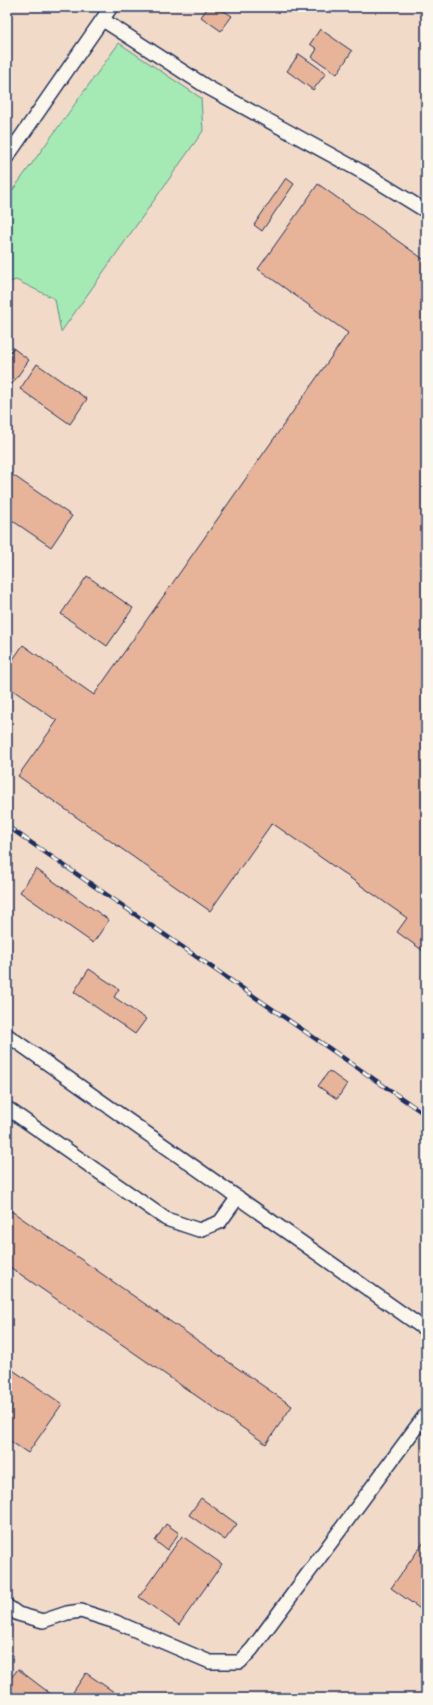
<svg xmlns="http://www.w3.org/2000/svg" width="433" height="1705" font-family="'Balsamiq Sans',sans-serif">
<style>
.built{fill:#f2dac8}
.green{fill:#a5eab5;stroke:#608c8a}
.building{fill:#e7b49a;stroke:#1b2f5e}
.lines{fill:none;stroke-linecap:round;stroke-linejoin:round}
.lane-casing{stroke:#1b2f5e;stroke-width:16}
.lane{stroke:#fbf7ec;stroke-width:13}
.rail-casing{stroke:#1b2f5e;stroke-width:4.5}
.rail{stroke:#fbf7ec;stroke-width:3;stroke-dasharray:9;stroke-linecap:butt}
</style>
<rect width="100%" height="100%" fill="#f7eadc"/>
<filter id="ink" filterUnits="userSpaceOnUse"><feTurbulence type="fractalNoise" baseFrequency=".025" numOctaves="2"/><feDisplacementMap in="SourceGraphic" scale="8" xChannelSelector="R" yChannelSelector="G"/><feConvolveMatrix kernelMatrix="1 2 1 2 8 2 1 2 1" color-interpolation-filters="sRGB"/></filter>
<g filter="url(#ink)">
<rect class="built" x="7" y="7" width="419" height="1691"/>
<polygon class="green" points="119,43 201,98 203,131 61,332 55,299 16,280 7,283 7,198"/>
<g class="building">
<polygon points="208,7 222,7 221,9 232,16 221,31 201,17"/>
<polygon points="320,29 352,51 337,74 312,57 317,49 310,44"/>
<polygon points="299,54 326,73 313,90 287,71"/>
<polygon points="286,178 294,184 262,231 254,225"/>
<polygon points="318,184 426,261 426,953 397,932 407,918 272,823 210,911 18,776 57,721 7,686 7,668 23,645 94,695 348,333 258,269"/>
<polygon points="13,348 29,360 10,387 7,385 7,357"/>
<polygon points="37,364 87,399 70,424 20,389"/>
<polygon points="7,471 72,516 51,547 7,517"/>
<polygon points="87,576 133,608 107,646 61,614"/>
<polygon points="36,869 109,920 93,943 20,892"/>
<polygon points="89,969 119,989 114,997 146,1019 135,1034 74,992"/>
<polygon points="329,1071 347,1084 337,1099 318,1086"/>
<polygon points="7,1208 292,1406 266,1444 7,1265"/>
<polygon points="7,1366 62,1404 28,1453 7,1439"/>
<polygon points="201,1498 237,1524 225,1540 189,1515"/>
<polygon points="166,1524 179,1533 167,1550 155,1541"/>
<polygon points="182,1536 222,1564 179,1625 139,1597"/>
<polygon points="426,1539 426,1613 391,1588"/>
<polygon points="18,1669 56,1698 7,1698 7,1683"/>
<polygon points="86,1673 114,1692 110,1698 81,1698 73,1692"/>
</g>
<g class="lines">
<g class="lane-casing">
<g id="lane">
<polyline points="103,20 207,87 364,173 426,211"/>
<polyline points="7,157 111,7"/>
<polyline points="7,1035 426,1330"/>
<polyline points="7,1108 166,1219 199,1230 220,1222 238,1197"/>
<polyline points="7,1606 18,1614 43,1621 67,1613 81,1611 116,1622 210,1662 240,1662 252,1649 426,1414"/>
</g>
</g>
<use href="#lane" class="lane"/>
<g class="rail-casing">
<polyline id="rail" points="7,826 426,1115"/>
</g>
<use href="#rail" class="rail"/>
</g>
</g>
<rect width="433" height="1705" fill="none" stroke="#fbf7ec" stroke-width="24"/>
<rect x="12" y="12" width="409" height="1681" fill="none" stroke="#1b2f5e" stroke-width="1.5" filter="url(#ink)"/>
</svg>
